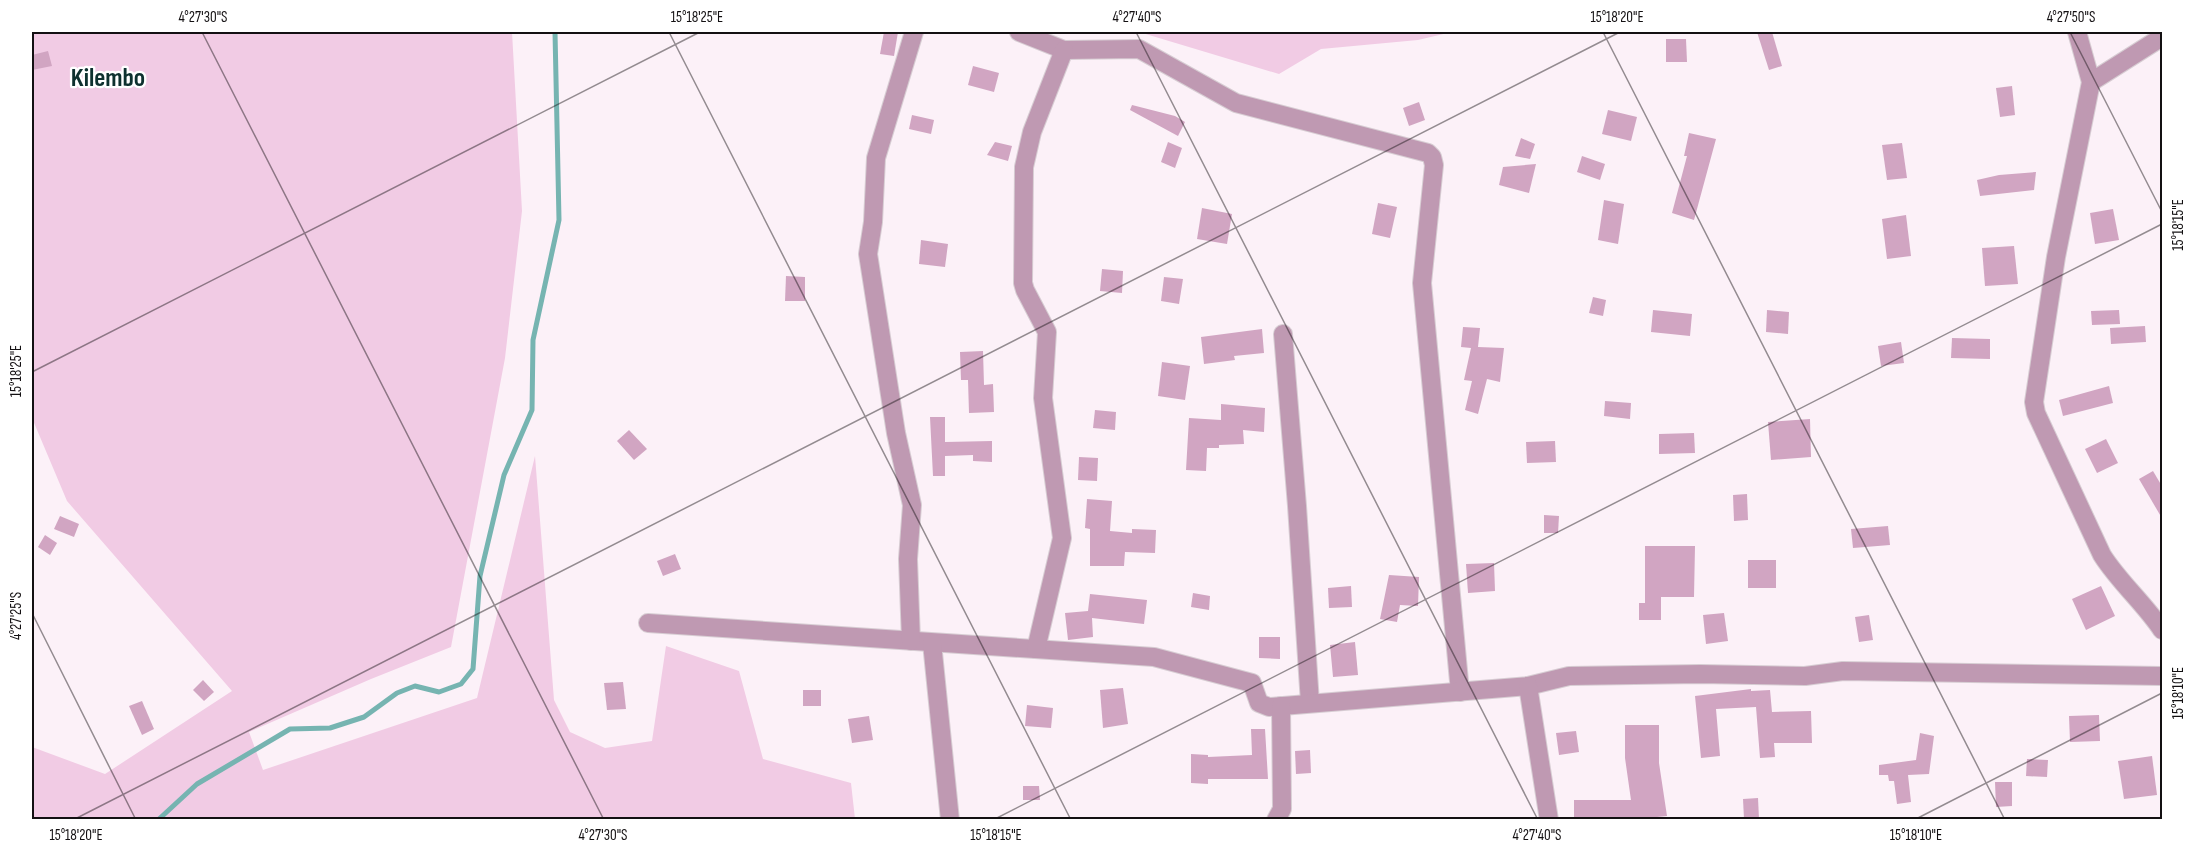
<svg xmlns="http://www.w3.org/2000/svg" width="2194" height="851" font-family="'Sofia Sans Condensed',sans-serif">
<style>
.green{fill:#f1cbe4}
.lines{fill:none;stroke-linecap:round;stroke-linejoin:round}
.stream{stroke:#76b4b1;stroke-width:5}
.building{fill:#d1a5c2}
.minor-casing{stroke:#d7cdd3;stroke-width:20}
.minor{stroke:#bf99b2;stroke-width:18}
.ticks{fill:none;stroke:#131012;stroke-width:1.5;stroke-opacity:0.45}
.labels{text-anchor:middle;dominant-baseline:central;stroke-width:4.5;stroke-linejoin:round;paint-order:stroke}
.district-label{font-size:26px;font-weight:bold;fill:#0e312f;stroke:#fff}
.neatline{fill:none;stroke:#131012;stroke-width:2}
.ticks-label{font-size:15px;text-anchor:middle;fill:#131012}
</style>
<rect width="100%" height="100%" fill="#fcf1f8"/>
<g class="green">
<polygon points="32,32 512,32 522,211 505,358 451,647 371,679 249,732 263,770 477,698 535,456 554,700 570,732 605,748 652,741 666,646 739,671 763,759 851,783 855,819 32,819 32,747 105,774 232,691 67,501 32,418"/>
<polygon points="1139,32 1452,32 1418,40 1321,49 1279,74"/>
</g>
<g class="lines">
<polyline class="stream" points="158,820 197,784 290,729 330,728 364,717 397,693 415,686 439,692 461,684 473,669 480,576 504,475 532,410 533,340 559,220 555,32"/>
</g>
<g class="building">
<polygon points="884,32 898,32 894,56 880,54"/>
<polygon points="1757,32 1772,32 1782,66 1769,70"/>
<polygon points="1666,39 1686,39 1687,62 1666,62"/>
<polygon points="48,51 52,66 32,70 32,55"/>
<polygon points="973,66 999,73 994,92 968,85"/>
<polygon points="2012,86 2015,115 2000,117 1996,88"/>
<polygon points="1419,102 1425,120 1409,126 1403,108"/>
<polygon points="1132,105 1175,116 1185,122 1178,136 1130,110"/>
<polygon points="1608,110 1637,117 1631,141 1602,134"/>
<polygon points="912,115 934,120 931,134 909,129"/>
<polygon points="1689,133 1716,139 1694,220 1672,213 1687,156 1684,156"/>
<polygon points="1521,138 1535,144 1530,159 1515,156"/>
<polygon points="995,142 1012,146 1008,161 987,155"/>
<polygon points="1168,142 1182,148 1175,168 1161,162"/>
<polygon points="1902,143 1907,178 1887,180 1882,145"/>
<polygon points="1582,156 1605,164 1600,180 1577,172"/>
<polygon points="1536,164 1529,193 1499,185 1503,167"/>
<polygon points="2036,172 2034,190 1980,196 1977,180 1999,175"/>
<polygon points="1604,200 1624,204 1618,244 1598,240"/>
<polygon points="1378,203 1397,207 1390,238 1372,234"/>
<polygon points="1202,208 1232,214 1227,244 1197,239"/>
<polygon points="2113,209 2119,240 2095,244 2090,213"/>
<polygon points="1906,215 1911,256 1887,259 1882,219"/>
<polygon points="921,240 948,244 945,267 919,264"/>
<polygon points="2014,246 2018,284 1985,286 1982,248"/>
<polygon points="1102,269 1123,271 1122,293 1100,291"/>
<polygon points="786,276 805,277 805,301 785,301"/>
<polygon points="1164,277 1183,279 1179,304 1161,301"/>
<polygon points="1593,297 1606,300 1603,316 1589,313"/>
<polygon points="1653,310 1692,314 1690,336 1651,332"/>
<polygon points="1767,310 1789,312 1788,334 1766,332"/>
<polygon points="2119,310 2120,324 2092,325 2091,311"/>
<polygon points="2145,326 2146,342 2111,344 2110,328"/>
<polygon points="1463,327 1480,328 1478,347 1504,348 1500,382 1487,379 1478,414 1465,410 1472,381 1464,380 1471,348 1461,347"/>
<polygon points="1262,329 1264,353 1234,356 1235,360 1204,364 1201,337"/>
<polygon points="1952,338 1990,339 1990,359 1951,358"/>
<polygon points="1901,342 1904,363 1881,366 1878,346"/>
<polygon points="983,351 984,385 993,384 994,412 969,413 968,380 961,380 960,352"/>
<polygon points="1162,362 1190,366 1185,400 1158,396"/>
<polygon points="2109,386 2113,403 2063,416 2059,400"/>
<polygon points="1605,401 1631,403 1630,419 1604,416"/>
<polygon points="1221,404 1265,408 1264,432 1243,430 1244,444 1219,445 1219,448 1207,448 1206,471 1186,470 1189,418 1221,420"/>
<polygon points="1095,410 1116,412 1115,430 1093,428"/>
<polygon points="930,417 945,417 945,442 992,441 992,462 973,461 973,455 945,456 945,476 933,476"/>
<polygon points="1810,419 1811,457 1771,460 1768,422"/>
<polygon points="629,430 647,449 634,460 617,441"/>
<polygon points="1694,433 1695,453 1659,454 1659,434"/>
<polygon points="2106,439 2118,463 2097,473 2085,449"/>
<polygon points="1555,441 1556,462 1527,463 1526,442"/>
<polygon points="1079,457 1098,458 1097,481 1078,480"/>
<polygon points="2153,471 2163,488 2163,520 2139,479"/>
<polygon points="1747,494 1748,520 1734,521 1733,495"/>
<polygon points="1087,499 1112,501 1110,531 1132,533 1132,529 1156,530 1155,553 1125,552 1124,566 1090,566 1090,529 1085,528"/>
<polygon points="1544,515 1559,516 1558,533 1544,533"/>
<polygon points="60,516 79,524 74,537 54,529"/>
<polygon points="1888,526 1890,545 1853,548 1851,529"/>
<polygon points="45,535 57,543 50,555 38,547"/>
<polygon points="1645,546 1695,546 1694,597 1661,597 1661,620 1639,620 1639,603 1645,603"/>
<polygon points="675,554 681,569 663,576 657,561"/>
<rect x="1748" y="560" width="28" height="28"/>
<polygon points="1494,563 1495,591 1468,593 1466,564"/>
<polygon points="1389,575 1419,577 1418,606 1400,605 1397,622 1380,619"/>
<polygon points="1351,586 1352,607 1329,608 1328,588"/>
<polygon points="2101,586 2115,616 2086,630 2072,599"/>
<polygon points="1193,593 1210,596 1209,610 1191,607"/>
<polygon points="1090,594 1147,600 1144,624 1092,618 1093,637 1068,640 1065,613 1088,611"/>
<polygon points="1724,613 1728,641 1706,644 1703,615"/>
<polygon points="1869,615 1873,640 1859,642 1855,617"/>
<polygon points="1259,637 1280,637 1280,659 1259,658"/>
<polygon points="1355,642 1358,675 1333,677 1330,645"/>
<polygon points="203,680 214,692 204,701 193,690"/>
<polygon points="623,682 626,709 607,710 604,683"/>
<polygon points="1123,688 1128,724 1103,728 1100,690"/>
<polygon points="1751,689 1751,691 1770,690 1772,712 1811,711 1812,743 1774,743 1775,757 1760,758 1756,707 1716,709 1720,756 1701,758 1695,696"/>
<rect x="803" y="690" width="18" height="16"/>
<polygon points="142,701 154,729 142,735 129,706"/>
<polygon points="1027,705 1053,708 1051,728 1025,726"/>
<polygon points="2099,715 2100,741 2070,742 2069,716"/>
<polygon points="869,716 873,740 852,743 848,719"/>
<polygon points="1625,725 1659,725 1659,763 1667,816 1637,819 1574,819 1574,800 1631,800 1625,758"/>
<polygon points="1251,729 1265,729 1268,779 1208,779 1208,784 1191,783 1191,754 1208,755 1208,757 1252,755"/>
<polygon points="1576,731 1579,752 1559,755 1556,733"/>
<polygon points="1920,733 1934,736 1929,774 1908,775 1911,802 1897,804 1894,781 1889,781 1888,775 1879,775 1879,765 1916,760"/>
<polygon points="1310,750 1311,773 1296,774 1295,751"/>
<polygon points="2152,756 2157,795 2124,799 2118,761"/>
<polygon points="2027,759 2048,760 2047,777 2026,776"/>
<polygon points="1995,782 2012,782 2012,806 1996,807"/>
<polygon points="1023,786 1039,786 1040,800 1023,800"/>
<polygon points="1758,798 1759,819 1744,819 1743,799"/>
</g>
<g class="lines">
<g class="minor-casing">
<g id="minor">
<polyline points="1019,32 1064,50 1139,49 1236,103 1428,153 1432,157 1434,165 1422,283 1460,692"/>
<path d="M 2077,32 L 2091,82 L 2056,257 L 2034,402 L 2036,413 L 2102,555 C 2119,582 2144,603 2162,630"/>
<polyline points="2091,82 2162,37"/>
<polyline points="1283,334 1297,506 1310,703"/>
<polyline points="648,623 1154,657 1252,683 1259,703 1269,707 1528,686 1569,676 1700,674 1805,676 1843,671 2162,676"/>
<polyline points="911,641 908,559 912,505 896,433 868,254 873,222 876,158 914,32"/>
<polyline points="932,643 950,820"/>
<polyline points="1036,649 1062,538 1043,398 1047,332 1025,290 1023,283 1024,167 1032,132 1064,50"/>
<polyline points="1528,686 1549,820"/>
<polyline points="1276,820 1282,809 1281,706"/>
</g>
</g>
<use href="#minor" class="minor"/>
</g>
<path class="ticks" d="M 202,32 L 604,820M 669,32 L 1071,820M 1136,32 L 1538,820M 1603,32 L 2005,820M 2070,32 L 2162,212M 32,372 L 700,32M 32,613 L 136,820M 73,820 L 1620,32M 993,820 L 2162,224M 1914,820 L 2162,693"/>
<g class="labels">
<g class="district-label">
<text x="108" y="78">Kilembo</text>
</g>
</g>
<rect width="2194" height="851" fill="none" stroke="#ffffff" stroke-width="66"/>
<rect x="33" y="33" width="2128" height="785" class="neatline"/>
<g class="ticks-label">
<text x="203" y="22">4°27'30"S</text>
<text x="697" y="22">15°18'25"E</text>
<text x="1137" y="22">4°27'40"S</text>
<text x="1617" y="22">15°18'20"E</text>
<text x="2071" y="22">4°27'50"S</text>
<text transform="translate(2178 225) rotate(-90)" y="5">15°18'15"E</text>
<text transform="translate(16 371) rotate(-90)" y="5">15°18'25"E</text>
<text transform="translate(16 616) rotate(-90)" y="5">4°27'25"S</text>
<text transform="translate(2178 693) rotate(-90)" y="5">15°18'10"E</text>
<text x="76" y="840">15°18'20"E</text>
<text x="603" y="840">4°27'30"S</text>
<text x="996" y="840">15°18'15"E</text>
<text x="1537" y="840">4°27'40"S</text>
<text x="1916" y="840">15°18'10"E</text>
</g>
</svg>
